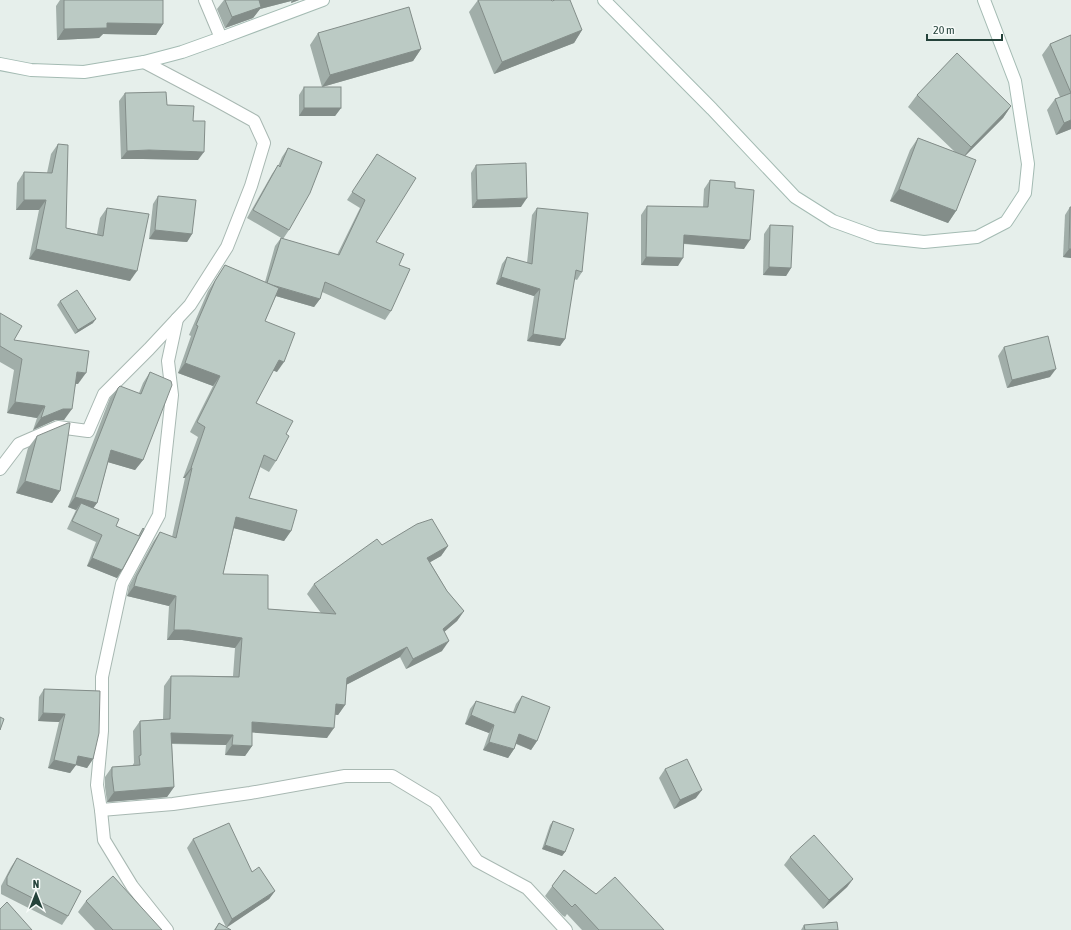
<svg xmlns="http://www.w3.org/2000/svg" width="1071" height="930" font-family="'Asap Condensed',sans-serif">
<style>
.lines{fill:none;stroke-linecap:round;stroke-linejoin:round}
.minor-casing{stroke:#a8b8b2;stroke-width:14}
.secondary-casing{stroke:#a4bbb3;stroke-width:14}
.minor{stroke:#fff;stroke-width:12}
.secondary{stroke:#fff;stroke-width:12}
.wall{fill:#a1aea9}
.shaded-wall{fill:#838d89}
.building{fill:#bbcac4;stroke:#838d89}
</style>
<rect width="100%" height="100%" fill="#e6efeb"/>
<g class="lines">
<g class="minor-casing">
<g id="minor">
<polyline points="205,0 221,38"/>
<polyline points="0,469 19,444 58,427 88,431 104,394 149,349 190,305 227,247 251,186 264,143 254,121 216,100 144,62"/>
<polyline points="101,810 173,804 250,793 345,776 392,776 435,802 477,861 527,888 566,930"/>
<polyline points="167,930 132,886 104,840 101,810 97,785 102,731 102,677 122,584 159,515 172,395 168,361 177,319"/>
</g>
</g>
<g class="secondary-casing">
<g id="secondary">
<polyline points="604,0 712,109 795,197 833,221 877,237 924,242 977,237 1006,222 1025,193 1028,164 1015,81 984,0"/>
<polyline points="0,64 31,70 84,72 144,62 182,52 221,38 323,0"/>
</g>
</g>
<use href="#minor" class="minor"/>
<use href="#secondary" class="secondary"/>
</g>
<g class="wall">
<polygon points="60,0 163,0 163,24 156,35 103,34 99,38 57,40 56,6"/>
<polygon points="224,0 299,0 291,3 291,1 260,9 253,18 225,28 217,9"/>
<polygon points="478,0 552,1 582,30 574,43 494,74 469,12"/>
<polygon points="318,33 421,49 413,61 322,87 341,108 335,116 299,116 299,95 304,87 322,87 310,45"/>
<polygon points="1071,35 1071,129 1056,135 1047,110 1055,99 1060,97 1042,55 1050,44"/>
<polygon points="125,93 167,105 193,121 198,160 143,159 121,159 119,101"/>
<polygon points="917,95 1011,106 1003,118 965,156 956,211 948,223 890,201 910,150 918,138 955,152 908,107"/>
<polygon points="58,144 66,228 97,234 100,218 107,208 130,281 29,259 39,210 16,210 17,183 24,172 47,173 51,154"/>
<polygon points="288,148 289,230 283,239 247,218 272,174 278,165 278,166 282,157"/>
<polygon points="377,154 376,242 399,265 391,311 385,320 322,292 320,299 314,307 276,296 265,321 277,372 273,370 256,403 286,434 276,461 269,472 260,467 249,498 291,531 284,541 234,528 223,574 268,609 321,613 307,594 314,584 382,545 448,546 441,556 430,562 447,591 464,611 457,621 444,632 442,651 406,669 400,657 346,685 345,705 338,715 335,714 327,738 252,732 252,746 245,756 225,755 226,745 172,744 174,787 167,797 107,802 105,787 105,777 112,767 132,766 134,763 133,731 140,721 163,719 164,686 171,676 233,676 235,648 182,640 167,640 169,606 127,596 129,586 153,542 160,532 172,537 185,478 183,478 198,437 190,432 213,386 178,373 191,336 189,335 208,291 225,265 265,282 275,246 281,238 337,255 360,208 347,200"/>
<polygon points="476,165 521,207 472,208 471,173"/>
<polygon points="710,180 735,188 744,249 684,244 678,266 641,265 641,215 647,206 703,207 704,189"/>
<polygon points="158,196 192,234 187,242 149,239 153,204"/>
<polygon points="1070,207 1071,258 1063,257 1065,215"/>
<polygon points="537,208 582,272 577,280 574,279 565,339 560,346 527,341 534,296 496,284 502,264 507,257 527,263 532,215"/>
<polygon points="770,225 791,268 786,276 763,275 764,234"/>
<polygon points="60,301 93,323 75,334 57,305"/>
<polygon points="0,313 14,340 78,384 76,384 64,420 55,420 33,430 37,418 7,413 14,370 0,362"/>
<polygon points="1004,347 1050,377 1007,388 998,356"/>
<polygon points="150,372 143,460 135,470 108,462 97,503 93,508 116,526 138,536 143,528 122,570 117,578 87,566 96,542 67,529 76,510 68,507 110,398 118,388 139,393 143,383"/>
<polygon points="37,436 60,491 52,503 16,493 28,448"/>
<polygon points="44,689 100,691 93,759 87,768 76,765 70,773 48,768 59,722 38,721 39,697"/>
<polygon points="522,696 537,741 531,750 516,744 514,749 508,758 483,750 489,733 465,724 470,709 476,701 513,712 516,704"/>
<polygon points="665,769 696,798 674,809 659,778"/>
<polygon points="553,821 565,852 562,856 542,849 550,825"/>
<polygon points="193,839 252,872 275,891 269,899 226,927 231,930 214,930 219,923 226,927 187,848"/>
<polygon points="790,857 853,879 847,887 823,909 784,865"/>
<polygon points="17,858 68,916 62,925 1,894 1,886 11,867"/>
<polygon points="564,870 596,894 664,930 582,930 567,914 565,917 562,915 545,896"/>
<polygon points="86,901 162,930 95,930 78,912"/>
<polygon points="804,925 838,930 801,930"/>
</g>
<g class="shaded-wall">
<polygon points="259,0 292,0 291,1 260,9 253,18 225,28 232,17"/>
<polygon points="293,0 299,0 291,3"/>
<polygon points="107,23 163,24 156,35 103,34 99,38 57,40 64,29"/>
<polygon points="582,30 574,43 494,74 502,62"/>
<polygon points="421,49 413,61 322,87 330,75"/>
<polygon points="1011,106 1003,118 962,159 971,147"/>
<polygon points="304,108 341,108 335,116 299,116"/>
<polygon points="1071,120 1071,129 1056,135 1064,123"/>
<polygon points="149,150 204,152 198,160 143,159 121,159 127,151"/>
<polygon points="899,189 956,211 948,223 890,201"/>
<polygon points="527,198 521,207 472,208 477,200"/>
<polygon points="24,200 46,200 39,210 16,210"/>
<polygon points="155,230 192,234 187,242 149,239"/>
<polygon points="684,235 750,240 744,249 678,243"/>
<polygon points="36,249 137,271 130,281 29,259"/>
<polygon points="1069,249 1071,249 1071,258 1063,257"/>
<polygon points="646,257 683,258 678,266 641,265"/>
<polygon points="769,267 791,268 786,276 763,275"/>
<polygon points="501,277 540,289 534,296 496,284"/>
<polygon points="267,284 320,299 314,307 262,292"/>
<polygon points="96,319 93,323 75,334 78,330"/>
<polygon points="533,334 565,339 560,346 527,341"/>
<polygon points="279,360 284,362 277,372 272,370"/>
<polygon points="185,363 220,376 213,386 178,373"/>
<polygon points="1056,369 1050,377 1007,388 1012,380"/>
<polygon points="77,372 86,373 78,384 69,383"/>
<polygon points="15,402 45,406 37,418 7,413"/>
<polygon points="63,409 72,409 64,420 55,420 33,430 41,418"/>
<polygon points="111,450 143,460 135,470 104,461"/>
<polygon points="191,468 192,468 185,478 183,478"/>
<polygon points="25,481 60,491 52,503 16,493"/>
<polygon points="75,497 97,503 90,513 81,503 76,510 68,507"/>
<polygon points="236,517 291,531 284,541 229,527"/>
<polygon points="448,546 441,556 420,568 427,558"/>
<polygon points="92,558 122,570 117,578 87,566"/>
<polygon points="134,586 176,596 169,606 127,596"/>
<polygon points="464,611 457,621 436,639 443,629"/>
<polygon points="174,630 189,630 242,638 235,648 182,640 167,640"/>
<polygon points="449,641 442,651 406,669 413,659"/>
<polygon points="407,647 400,657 340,688 347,678"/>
<polygon points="336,704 345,705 338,715 329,714"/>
<polygon points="43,713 65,714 59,722 38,721"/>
<polygon points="471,715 494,725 489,733 465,724"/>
<polygon points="252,722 334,728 327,738 245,732"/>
<polygon points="171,733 233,735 226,745 164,743"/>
<polygon points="519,734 537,741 531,750 513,742"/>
<polygon points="489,742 514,749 508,758 483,750"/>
<polygon points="232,745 252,746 245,756 225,755"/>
<polygon points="78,756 93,759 87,768 72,764"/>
<polygon points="54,760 76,765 70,773 48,768"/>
<polygon points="174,787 167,797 107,802 114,792"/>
<polygon points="702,790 696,798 674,809 680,800"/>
<polygon points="545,845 565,852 562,856 542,849"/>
<polygon points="853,879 847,887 823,909 829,900"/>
<polygon points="275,891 269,899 226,928 232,919"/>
</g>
<g class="building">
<polygon points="64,0 163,0 163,24 107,23 107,28 64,29"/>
<polygon points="225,0 260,0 259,0 261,7 232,17"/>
<polygon points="478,0 551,0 552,1 555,0 570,0 582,30 502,62"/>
<polygon points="409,7 421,49 330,75 318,33"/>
<polygon points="1071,35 1071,120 1064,123 1055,99 1071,93 1050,44"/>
<polygon points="957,53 1011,106 971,147 917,95"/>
<rect x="304" y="87" width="37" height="21"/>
<polygon points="166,92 167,105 194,106 193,121 205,121 204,152 149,150 127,151 125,93"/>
<polygon points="918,138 976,160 956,211 899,189"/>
<polygon points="58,144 68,145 66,228 103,236 107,208 149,214 137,271 36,249 46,200 24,200 24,172 52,173"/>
<polygon points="288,148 322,162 310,193 289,230 253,210 278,165 280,167"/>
<polygon points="377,154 416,178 376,242 404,254 399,265 410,269 391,311 325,282 320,299 272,285 267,283 281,238 339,255 365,200 352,192"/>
<polygon points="526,163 527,198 477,200 476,165"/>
<polygon points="710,180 735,182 735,188 754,190 750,240 684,235 683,258 646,257 647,206 708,207"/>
<polygon points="158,196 196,200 192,234 155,230"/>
<polygon points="1070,207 1071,207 1071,249 1069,249"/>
<polygon points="537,208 588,213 582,272 576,270 565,339 533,334 540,289 501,277 507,257 532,264"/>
<polygon points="770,225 793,226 791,268 769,267"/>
<polygon points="225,265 279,288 265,321 295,333 284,362 279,360 256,403 293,421 286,434 289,436 276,461 264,455 249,498 297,510 291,531 236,517 223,574 268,575 268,609 336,614 314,584 377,539 382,545 417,524 432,519 448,546 427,558 447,591 464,611 443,629 449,641 413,659 407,647 347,678 345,705 336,704 334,728 252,722 252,746 232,745 233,735 171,733 174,787 114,792 112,776 112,767 140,765 139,756 141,755 140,721 170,719 171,676 192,676 239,677 242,638 189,630 174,630 176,596 134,586 137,576 160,532 176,538 192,468 191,468 205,427 197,422 220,376 185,363 198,326 196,325 215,281"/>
<polygon points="77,290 96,319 78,330 60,301"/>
<polygon points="0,313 22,326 14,340 89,351 86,373 77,372 72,409 63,409 41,418 45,406 15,402 22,359 0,346"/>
<polygon points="1048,336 1056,369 1012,380 1004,347"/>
<polygon points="150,372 171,381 172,385 143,460 111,450 97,503 75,497 118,388 120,386 141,394"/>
<polygon points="68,423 70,423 60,491 25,481 37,436"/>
<polygon points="81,503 119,519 116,526 139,536 143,528 144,529 122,570 92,558 102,535 72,521"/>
<polygon points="44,689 100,691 99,733 93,759 78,756 76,765 54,760 65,714 43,713"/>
<polygon points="522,696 550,707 537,741 519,734 514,749 489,742 494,725 471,715 476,701 515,713"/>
<polygon points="0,717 4,719 0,730"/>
<polygon points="687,759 702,790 680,800 665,769"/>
<polygon points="553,821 574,829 565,852 545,845"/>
<polygon points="229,823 252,872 259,867 275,891 232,919 193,839"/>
<polygon points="814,835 853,879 829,900 790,857"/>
<polygon points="17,858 81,891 68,916 7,885 7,877"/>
<polygon points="564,870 596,894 615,877 664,930 599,930 575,904 572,907 569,904 552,886"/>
<polygon points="113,876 162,930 113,930 86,901"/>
<polygon points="7,902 32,930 0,930 0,909"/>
<polygon points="837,922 838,930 805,930 804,925"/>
<polygon points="219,923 231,930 215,930"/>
</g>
<g transform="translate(36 894)" stroke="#f7fbf9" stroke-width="3" paint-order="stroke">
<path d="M0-3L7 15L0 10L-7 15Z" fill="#24423a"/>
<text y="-6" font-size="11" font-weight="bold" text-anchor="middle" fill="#24423a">N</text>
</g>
<path d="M927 34v6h75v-6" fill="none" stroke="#24423a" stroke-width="2"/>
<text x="933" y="34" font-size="12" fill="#24423a" stroke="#f7fbf9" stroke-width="3" paint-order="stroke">20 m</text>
</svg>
